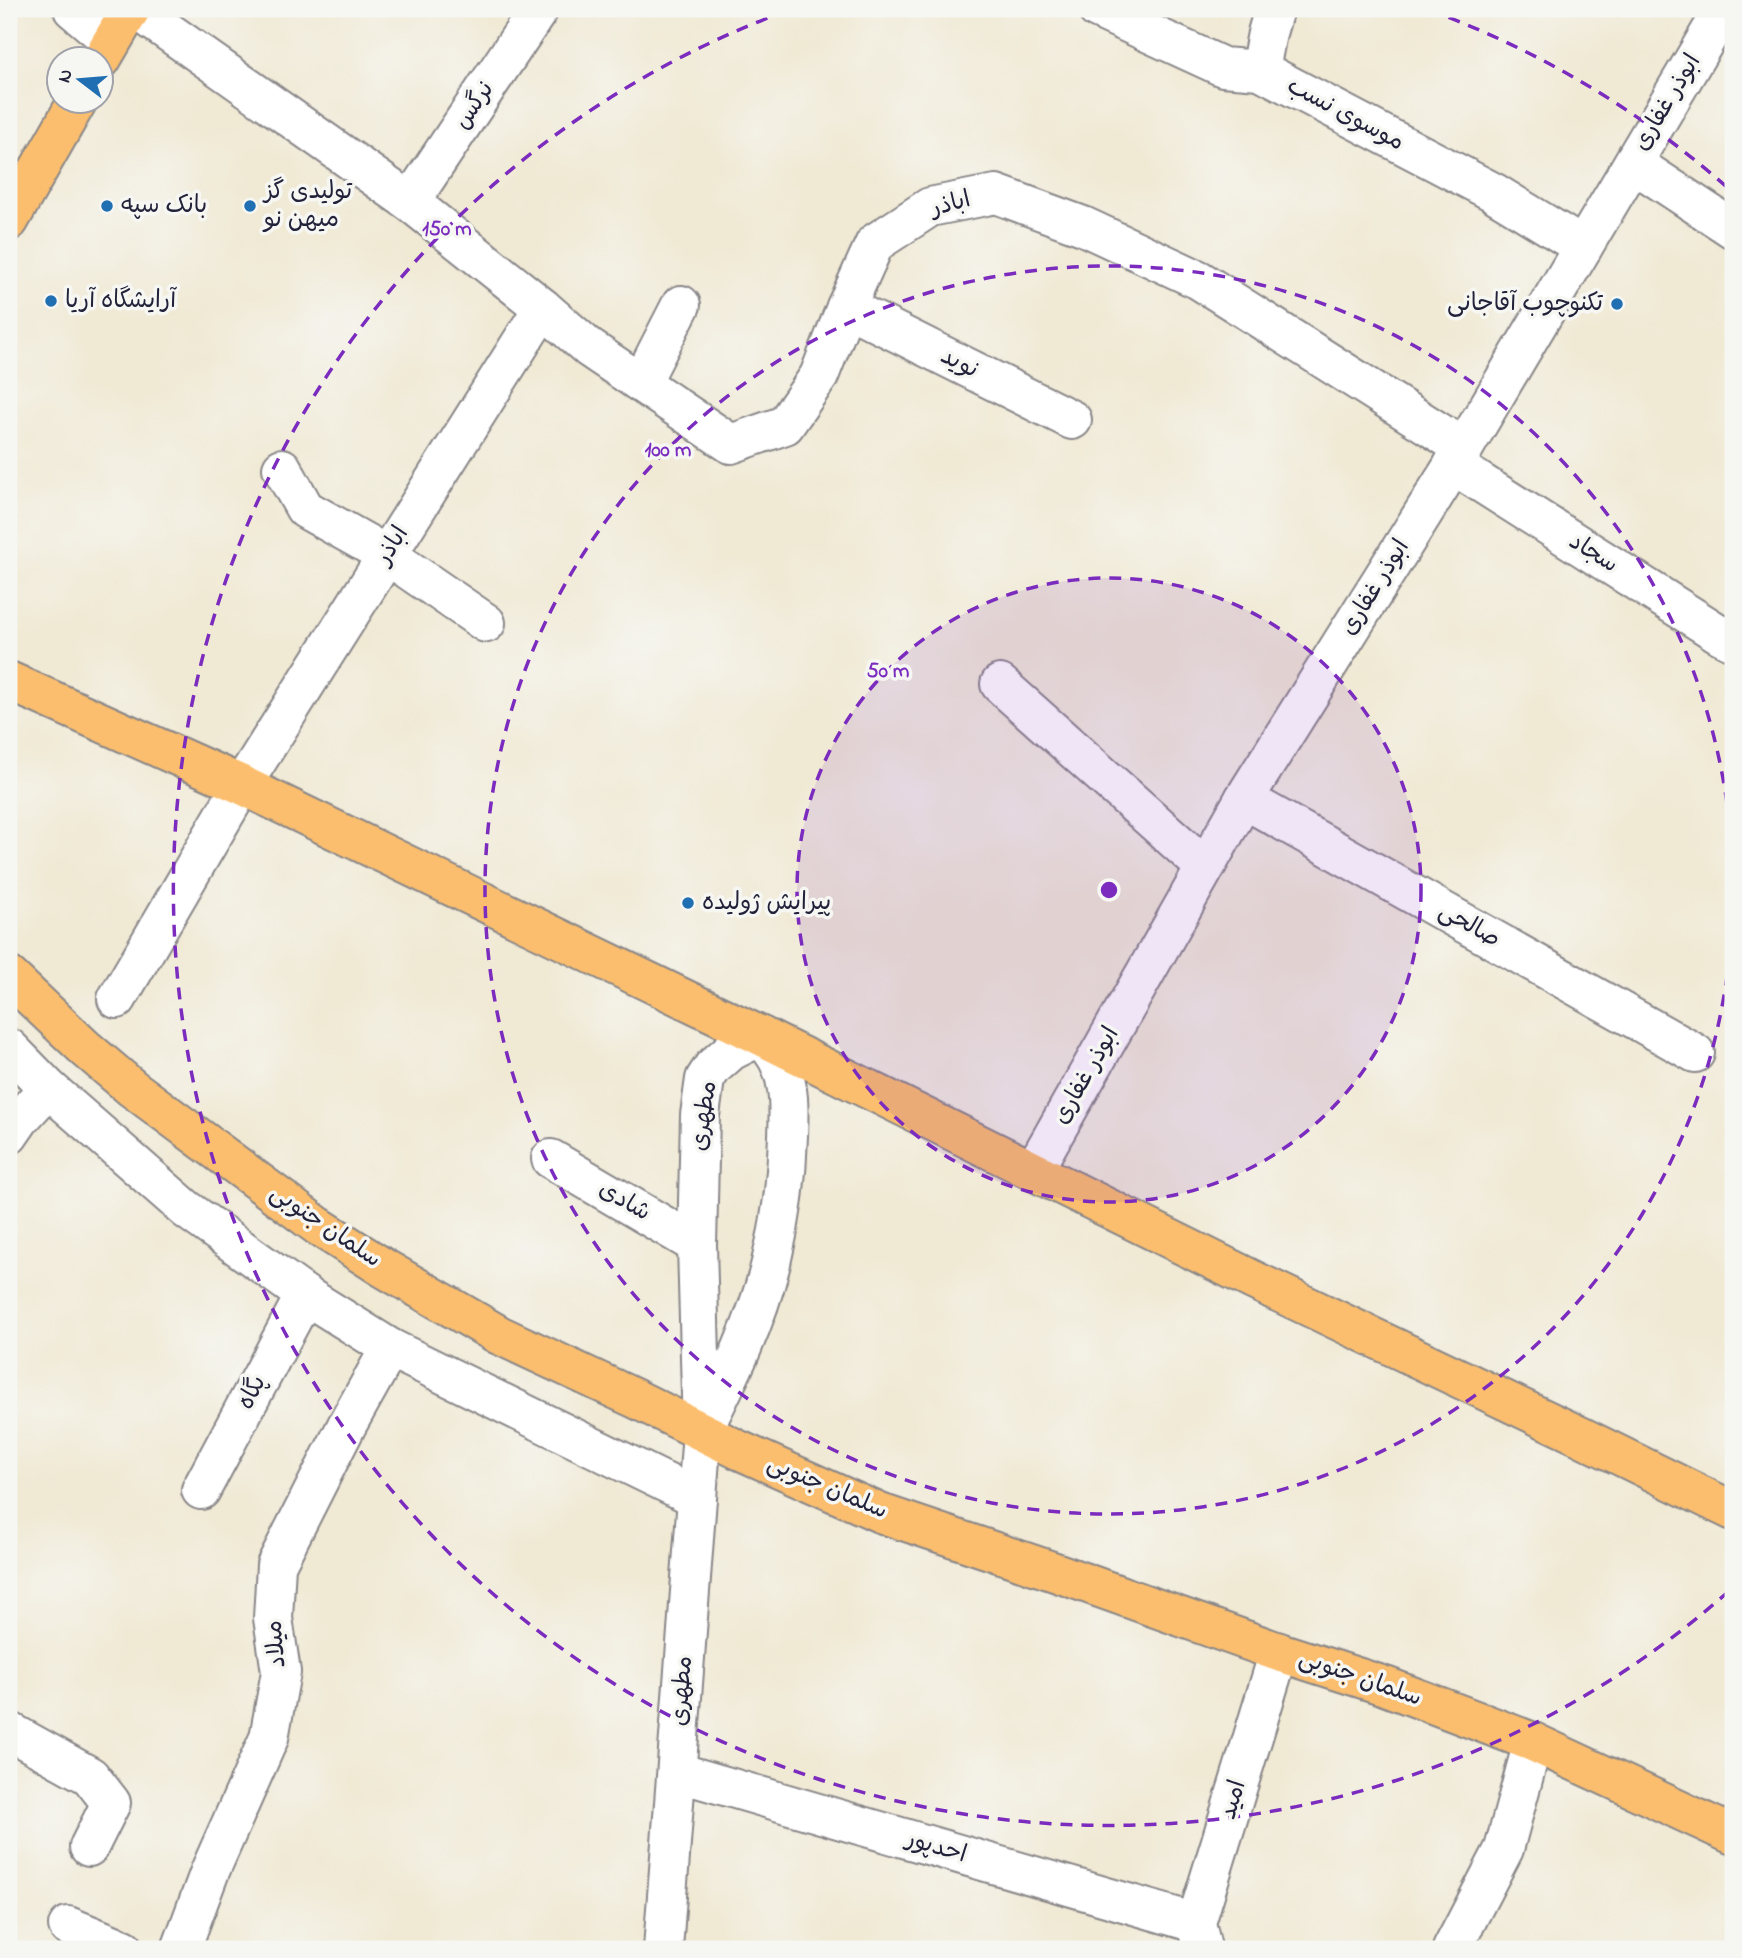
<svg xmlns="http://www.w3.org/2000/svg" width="1742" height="1958" font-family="'Indie Flower','Playpen Sans Arabic',sans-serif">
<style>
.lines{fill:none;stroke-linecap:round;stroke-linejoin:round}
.minor-casing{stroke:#898688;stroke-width:42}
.major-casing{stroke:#898688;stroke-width:42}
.minor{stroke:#fff;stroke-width:38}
.major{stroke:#fbbe6e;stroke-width:38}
.ring{fill:none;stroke:#7b2cbf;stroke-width:3.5;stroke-dasharray:12 9}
.poi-dot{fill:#1f6fb2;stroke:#f6f6f2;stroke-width:2.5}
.labels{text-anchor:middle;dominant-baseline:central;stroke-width:7;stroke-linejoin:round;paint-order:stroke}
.street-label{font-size:24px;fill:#22223b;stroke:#f6f6f2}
.poi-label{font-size:24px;fill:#22223b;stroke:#f6f6f2;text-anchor:start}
.centre{fill:#7b2cbf;stroke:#f6f6f2;stroke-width:3.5}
.ring-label{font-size:21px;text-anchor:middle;font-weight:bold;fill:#7b2cbf;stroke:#f6f6f2;stroke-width:7;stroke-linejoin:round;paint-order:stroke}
</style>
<rect width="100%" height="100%" fill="#f6f6f2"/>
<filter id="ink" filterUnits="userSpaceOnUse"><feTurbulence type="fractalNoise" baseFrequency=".0143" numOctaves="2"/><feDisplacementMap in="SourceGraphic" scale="14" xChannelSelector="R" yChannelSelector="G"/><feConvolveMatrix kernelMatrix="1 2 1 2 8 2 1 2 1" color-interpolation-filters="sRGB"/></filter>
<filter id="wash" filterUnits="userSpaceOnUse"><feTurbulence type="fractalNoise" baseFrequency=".00686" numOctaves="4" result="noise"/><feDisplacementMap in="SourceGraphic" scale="28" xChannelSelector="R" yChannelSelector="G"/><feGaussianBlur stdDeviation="1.57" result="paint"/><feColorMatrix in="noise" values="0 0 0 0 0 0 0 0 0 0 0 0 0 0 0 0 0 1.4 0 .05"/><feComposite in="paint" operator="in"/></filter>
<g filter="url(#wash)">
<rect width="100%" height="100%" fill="#f0e9d4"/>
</g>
<g filter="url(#ink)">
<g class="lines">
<g class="minor-casing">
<g id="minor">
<polyline points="73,9 111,41"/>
<polyline points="136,9 410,202 543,308 589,348 731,444 785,425 819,376 846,307 875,243 930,207 996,194 1083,226 1199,280 1464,448"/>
<polyline points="1097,9 1223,67 1260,70 1493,192 1583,247"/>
<polyline points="1260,70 1267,33 1274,9"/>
<polyline points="1633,163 1733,229"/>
<polyline points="410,202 539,9"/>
<polyline points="846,307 1072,420"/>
<polyline points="641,383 681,305"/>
<polyline points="1453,465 1721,635 1733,641"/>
<polyline points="282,468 305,509 387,555 486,623"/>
<polyline points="1000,684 1205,867"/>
<polyline points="1244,799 1695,1053"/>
<polyline points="117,999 242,785 543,308"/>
<polyline points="9,1048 48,1088 186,1209 305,1295 390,1348 697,1498"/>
<polyline points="9,1135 20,1119 48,1088"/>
<polyline points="551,1159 697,1245"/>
<polyline points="1033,1171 1244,799 1464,448 1724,9"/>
<polyline points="201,1490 305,1295"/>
<polyline points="9,1731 90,1776 111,1803 89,1847"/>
<polyline points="677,1772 1196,1923"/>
<polyline points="68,1926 124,1949"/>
<polyline points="1202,1948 1196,1923 1279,1652"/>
<polyline points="181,1949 210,1871 269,1738 281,1672 273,1618 276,1565 347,1425 390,1348"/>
<path d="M 663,1949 L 702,1432 L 697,1245 L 700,1115 L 705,1079 L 713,1067 L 731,1051 L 761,1036 C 767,1044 775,1053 779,1062 C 790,1084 789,1112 788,1136 C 787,1178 781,1222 771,1263 C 757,1322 729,1378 702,1432"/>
<polyline points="1452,1949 1504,1849 1533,1742"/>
</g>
</g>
<g class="major-casing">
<g id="major">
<polyline points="101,60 131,9"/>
<polyline points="9,221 77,102"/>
<polyline points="9,681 242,785 761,1036 1255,1281 1580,1436 1733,1511"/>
<polyline points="9,976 85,1048 132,1088 318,1226 382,1267 499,1335 634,1398 739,1450 880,1513 1055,1572 1279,1652 1385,1686 1533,1742 1733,1835"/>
</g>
</g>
<use href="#minor" class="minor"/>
<use href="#major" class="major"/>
</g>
</g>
<circle cx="1109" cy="890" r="312" fill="#7b2cbf" fill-opacity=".12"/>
<g class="ring">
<circle cx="1109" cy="890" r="312"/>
<circle cx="1109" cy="890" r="624"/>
<path d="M1729 1591A936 936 0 1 1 789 10M1429 10A936 936 0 0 1 1729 189"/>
</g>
<g class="poi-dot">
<circle cx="107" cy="206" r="7"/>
<circle cx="250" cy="206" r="7"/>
<circle cx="51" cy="301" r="7"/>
<circle cx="1617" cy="304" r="7"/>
<circle cx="688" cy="903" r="7"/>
</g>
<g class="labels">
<g class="street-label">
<text transform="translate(1668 103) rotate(-59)">ابوذر غفاری</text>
<text transform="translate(475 106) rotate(-56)">نرگس</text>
<text transform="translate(1345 115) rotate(28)">موسوی نسب</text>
<text transform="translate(951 205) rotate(-15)">اباذر</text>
<text transform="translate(959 364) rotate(27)">نوید</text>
<text transform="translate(393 546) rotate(-58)">اباذر</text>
<text transform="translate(1593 554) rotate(32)">سجاد</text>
<text transform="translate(1376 588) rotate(-58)">ابوذر غفاری</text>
<text transform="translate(1469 926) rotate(29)">صالحی</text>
<text transform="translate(1087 1076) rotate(-60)">ابوذر غفاری</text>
<text transform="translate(705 1116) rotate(-82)">مطهری</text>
<text transform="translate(624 1202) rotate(30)">شادی</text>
<text transform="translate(325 1227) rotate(34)">سلمان جنوبی</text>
<text transform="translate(253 1393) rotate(-62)">پگاه</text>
<text transform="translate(827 1488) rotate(23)">سلمان جنوبی</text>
<text transform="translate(277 1644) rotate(-95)">میلاد</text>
<text transform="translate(1360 1679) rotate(19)">سلمان جنوبی</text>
<text transform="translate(683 1691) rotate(-86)">مطهری</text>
<text transform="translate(1234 1800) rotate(-73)">امید</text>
<text transform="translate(936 1848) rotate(16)">احدپور</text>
</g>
<g class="poi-label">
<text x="264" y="192">تولیدی گز<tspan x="264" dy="28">میهن نو</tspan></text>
<text x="121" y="206">بانک سپه</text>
<text x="65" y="301">آرایشگاه آریا</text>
<text x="1603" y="304" text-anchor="end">تکنوچوب آقاجانی</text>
<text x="702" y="903">پیرایش ژولیده</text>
</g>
</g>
<circle cx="1109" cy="890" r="10" class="centre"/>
<g class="ring-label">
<text x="447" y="235">150 m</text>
<text x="668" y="456">100 m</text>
<text x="888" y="677">50 m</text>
</g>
<rect width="1742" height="1958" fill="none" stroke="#f6f6f2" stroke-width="35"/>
<g transform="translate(80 80) rotate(286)"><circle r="33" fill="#f6f6f2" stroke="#a1a1a9" stroke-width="2"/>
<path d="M0-5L12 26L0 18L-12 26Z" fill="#1f6fb2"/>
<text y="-10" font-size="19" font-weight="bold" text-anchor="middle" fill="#22223b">N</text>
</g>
</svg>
